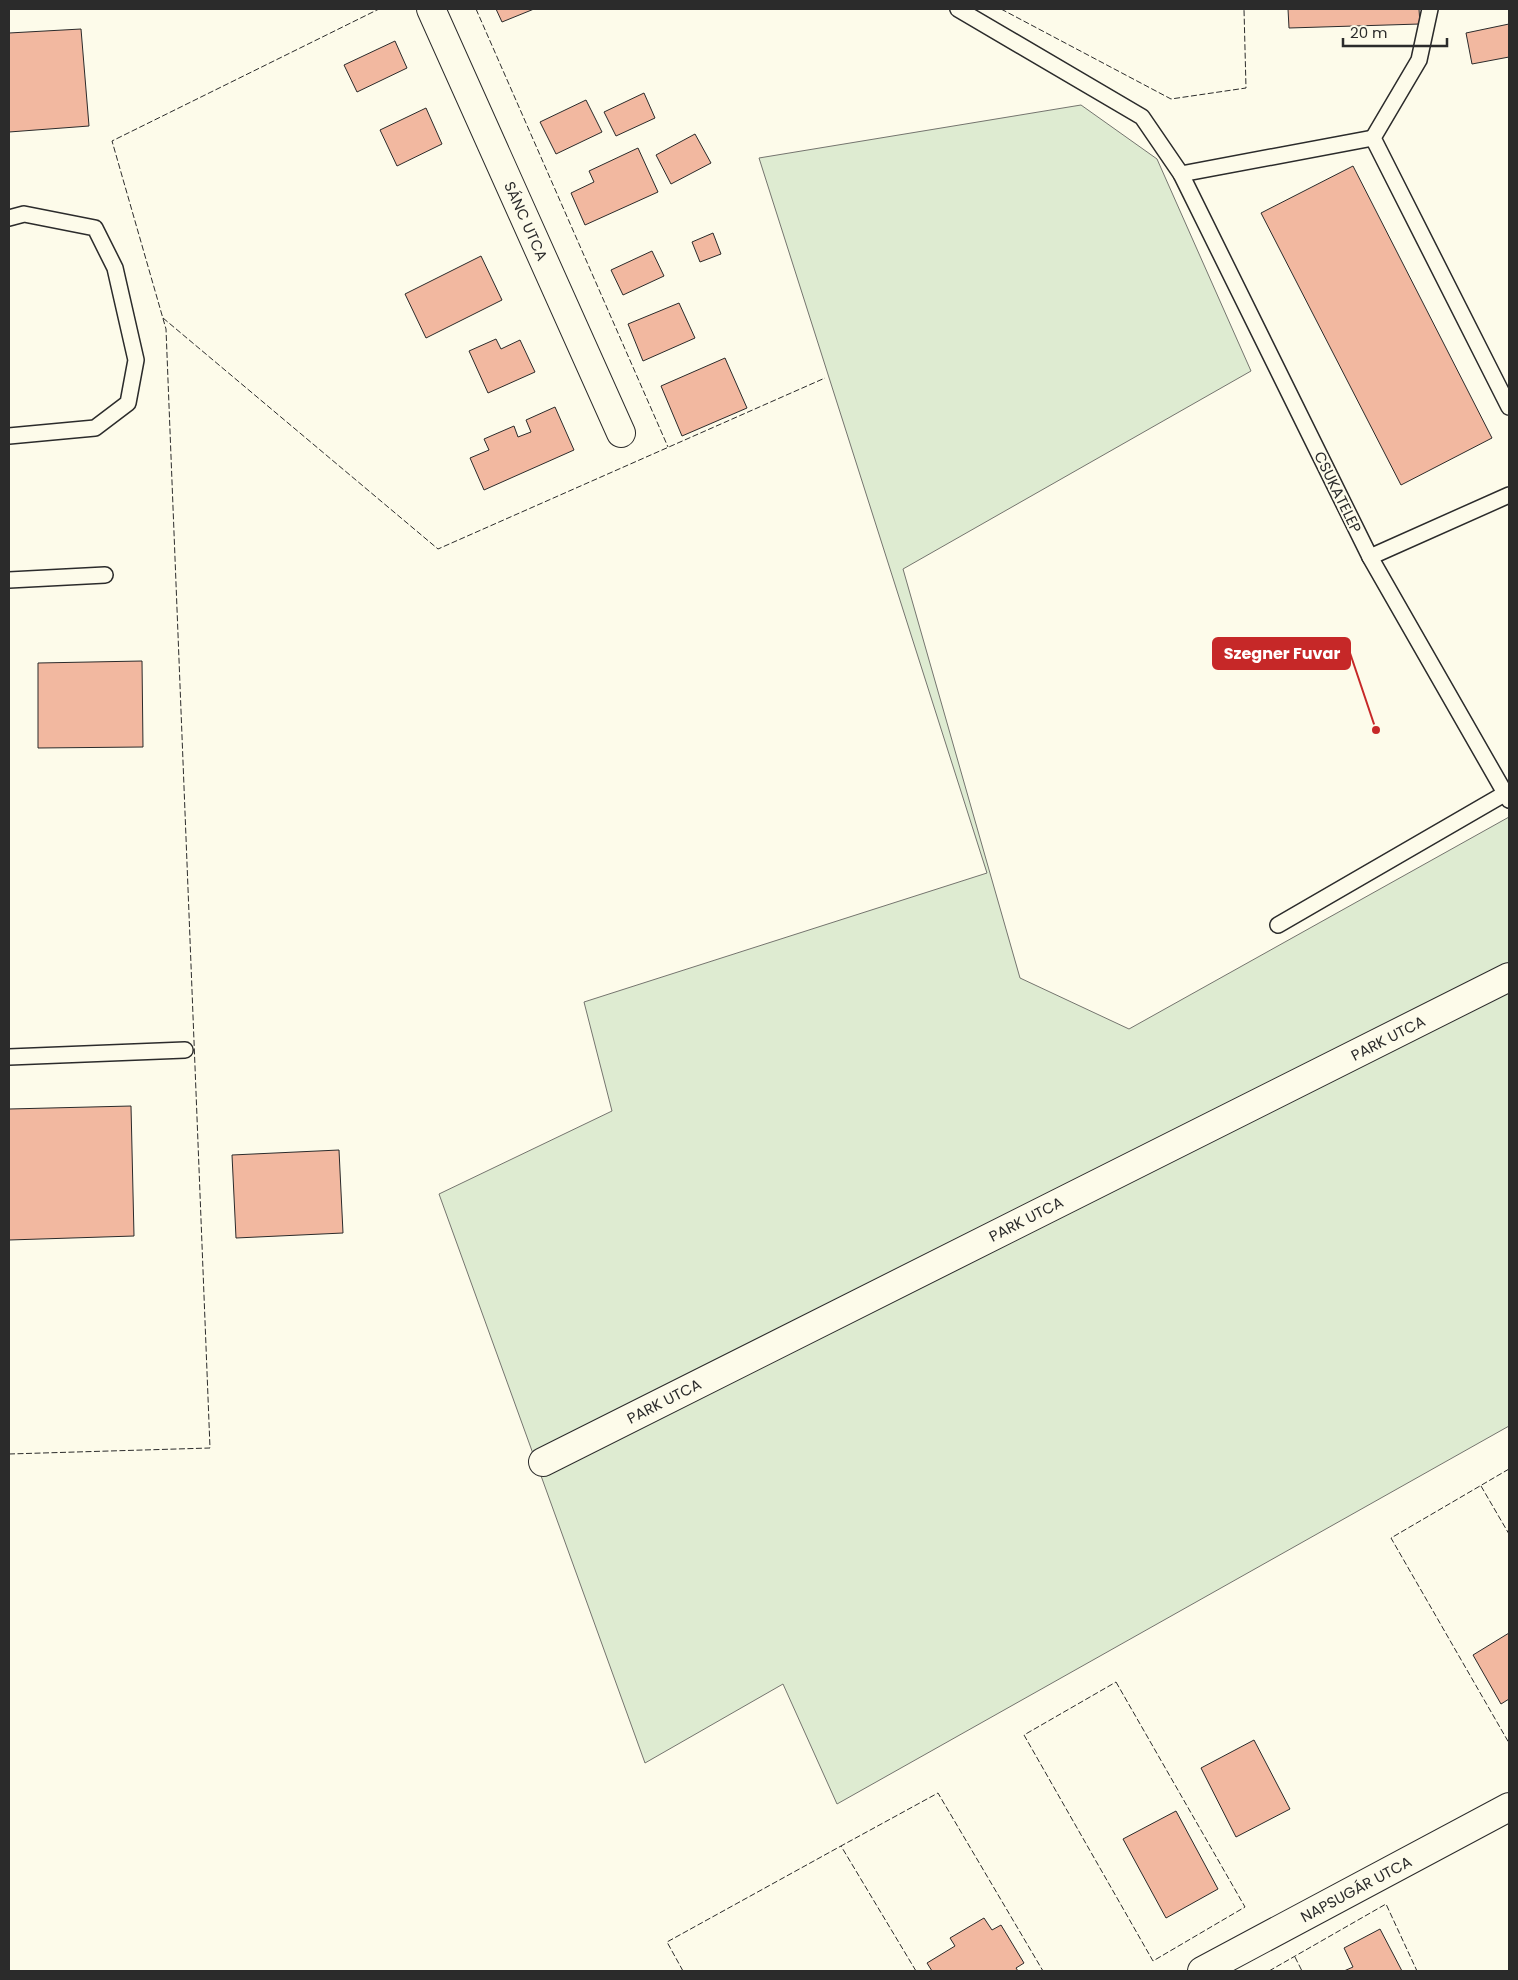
<svg xmlns="http://www.w3.org/2000/svg" width="1518" height="1980" font-family="Poppins,sans-serif">
<style>
.green{fill:#deebd1;stroke:#74746e}
.building{fill:#f2b8a0;stroke:#2b2b2b}
.lines{fill:none;stroke-linecap:round;stroke-linejoin:round}
.service-casing{stroke:#2b2b2b;stroke-width:18}
.minor-casing{stroke:#2b2b2b;stroke-width:30}
.service{stroke:#fdfbea;stroke-width:15}
.minor{stroke:#fdfbea;stroke-width:28}
.fence{stroke:#2b2b2b;stroke-width:1;stroke-dasharray:6 2.5;stroke-linecap:butt}
.labels{text-anchor:middle;dominant-baseline:central;stroke-width:4;stroke-linejoin:round;paint-order:stroke}
.street-label{font-size:15px;fill:#2b2b2b;stroke:#fdfbea}
.leader{fill:none;stroke:#c62828;stroke-width:2}
.callout-dot{fill:#c62828;stroke:#fdfbea;stroke-width:2}
.callout{fill:#c62828;stroke:#c62828;stroke-width:2}
.callout-label{font-size:16px;text-anchor:middle;font-weight:bold;fill:#fff}
</style>
<rect width="100%" height="100%" fill="#fdfbea"/>
<polygon class="green" points="1081,105 1157,159 1251,371 903,569 1020,978 1129,1029 1509,817 1509,1426 837,1804 783,1684 645,1763 439,1194 612,1111 584,1002 987,873 759,158"/>
<g class="building">
<polygon points="496,9 534,9 502,22"/>
<polygon points="1288,9 1419,9 1420,24 1289,28"/>
<polygon points="1509,24 1509,57 1472,64 1466,33"/>
<polygon points="81,29 89,126 9,132 9,33"/>
<polygon points="395,41 407,68 357,92 344,65"/>
<polygon points="644,93 655,118 616,136 604,112"/>
<polygon points="586,100 602,132 556,154 540,122"/>
<polygon points="426,108 442,144 397,166 380,130"/>
<polygon points="695,134 711,163 671,184 656,155"/>
<polygon points="638,148 658,192 585,225 571,193 594,182 589,171"/>
<polygon points="1353,166 1492,438 1401,485 1261,213"/>
<polygon points="713,233 721,254 700,262 692,242"/>
<polygon points="652,251 664,276 623,295 611,270"/>
<polygon points="481,256 502,300 426,338 405,294"/>
<polygon points="679,303 695,338 643,361 628,324"/>
<polygon points="496,339 501,349 520,340 535,372 488,393 469,351"/>
<polygon points="725,358 747,408 682,436 661,386"/>
<polygon points="555,407 574,450 484,490 470,458 489,450 484,439 514,426 518,437 531,432 526,420"/>
<polygon points="142,661 143,747 38,748 38,663"/>
<polygon points="131,1106 134,1236 9,1240 9,1109"/>
<polygon points="339,1150 343,1233 236,1238 232,1155"/>
<polygon points="1509,1633 1509,1699 1501,1704 1473,1655"/>
<polygon points="1254,1740 1290,1809 1236,1837 1201,1768"/>
<polygon points="1176,1811 1218,1889 1166,1918 1123,1839"/>
<polygon points="984,1918 992,1930 1001,1925 1024,1963 1016,1968 1018,1971 932,1971 927,1963 955,1946 950,1938"/>
<polygon points="1380,1929 1402,1971 1344,1971 1353,1967 1344,1948"/>
</g>
<g class="lines">
<g class="service-casing">
<g id="service">
<polyline points="958,9 1142,117 1181,174 1370,557 1509,800"/>
<polyline points="1430,9 1419,60 1373,138 1509,407"/>
<polyline points="1181,174 1373,138"/>
<polyline points="9,218 24,214 95,228 115,268 136,360 128,403 95,428 9,436"/>
<polyline points="1370,557 1509,495"/>
<polyline points="9,580 105,575"/>
<polyline points="1278,925 1506,793"/>
<polyline points="9,1057 185,1050"/>
</g>
</g>
<g class="minor-casing">
<g id="minor">
<polyline points="431,9 621,433"/>
<polyline points="543,1462 1509,977"/>
<polyline points="1202,1971 1509,1807"/>
</g>
</g>
<use href="#service" class="service"/>
<use href="#minor" class="minor"/>
<g class="fence">
<polyline points="476,9 668,447"/>
<polyline points="1001,9 1171,99 1246,88 1244,9"/>
<polyline points="163,318 438,549 825,378"/>
<polyline points="9,1454 210,1448 166,329 112,141 379,9"/>
<polyline points="1509,1469 1391,1538 1509,1743"/>
<polyline points="1481,1486 1509,1534"/>
<polygon points="1116,1682 1245,1907 1153,1961 1024,1735"/>
<polyline points="1295,1957 1302,1971"/>
<polyline points="683,1971 667,1942 841,1846"/>
<polyline points="916,1971 841,1846 938,1793 1043,1971"/>
<polyline points="1269,1971 1386,1904 1417,1971"/>
</g>
</g>
<g class="labels">
<g class="street-label">
<text transform="translate(526 221) rotate(66)">SÁNC UTCA</text>
<text transform="translate(1338 492) rotate(64)">CSUKATELEP</text>
<text transform="translate(1388 1038) rotate(-27)">PARK UTCA</text>
<text transform="translate(1026 1219) rotate(-27)">PARK UTCA</text>
<text transform="translate(664 1401) rotate(-27)">PARK UTCA</text>
<text transform="translate(1356 1889) rotate(-28)">NAPSUGÁR UTCA</text>
</g>
</g>
<path class="leader" d="M1376 730L1350 653"/>
<circle class="callout-dot" cx="1376" cy="730" r="5"/>
<rect class="callout" x="1213" y="638" width="137" height="31" rx="5"/>
<g class="callout-label">
<text x="1282" y="659">Szegner Fuvar</text>
</g>
<rect width="1518" height="1980" fill="none" stroke="#2b2b2b" stroke-width="20"/>
<path d="M1343 38v8h104v-8" fill="none" stroke="#2b2b2b" stroke-width="2.5"/>
<text x="1350" y="38" font-size="15" fill="#2b2b2b" stroke="#fdfbea" stroke-width="4" paint-order="stroke">20 m</text>
</svg>
